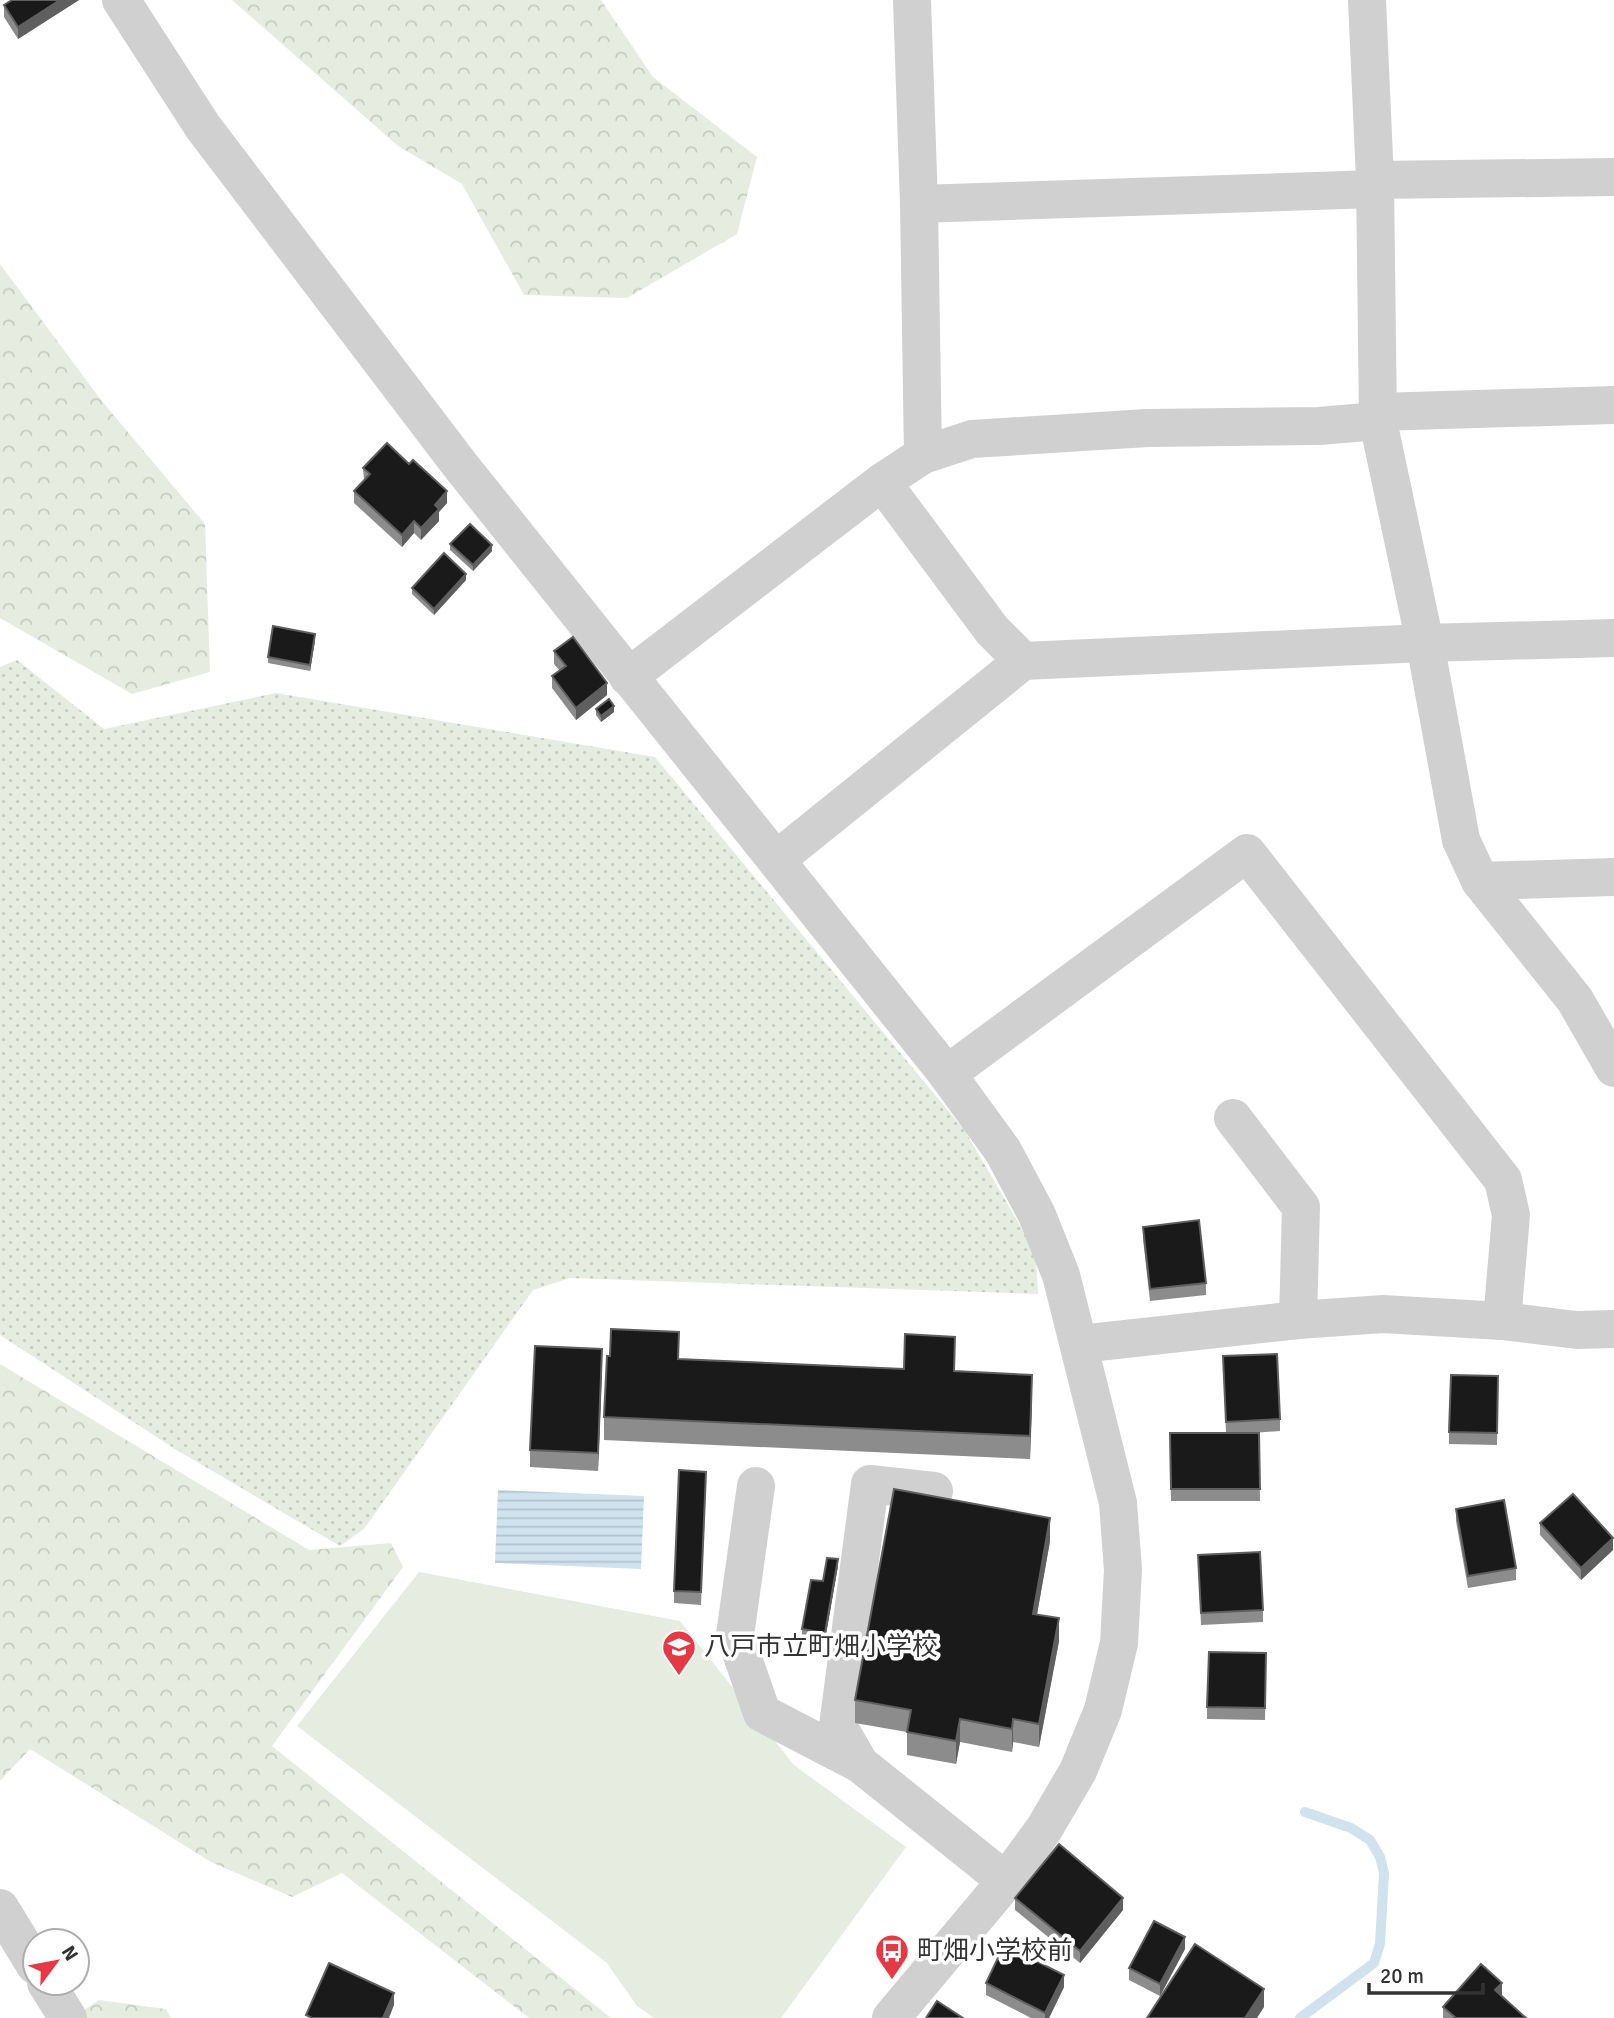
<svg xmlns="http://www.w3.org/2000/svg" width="1614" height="2018" font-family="Signika,'Noto Sans JP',sans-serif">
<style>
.grass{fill:url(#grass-dots)}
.forest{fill:url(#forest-crowns)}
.pitch{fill:#e6ecdf}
.water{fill:url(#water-rules)}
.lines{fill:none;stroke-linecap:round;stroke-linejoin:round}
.stream{stroke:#cfe2ee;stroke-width:10}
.minor{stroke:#d0d0d0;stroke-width:38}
.wall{fill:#8c8c8c}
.shaded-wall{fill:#5f5f5f}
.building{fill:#1a1a1a;stroke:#5f5f5f;stroke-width:2}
.labels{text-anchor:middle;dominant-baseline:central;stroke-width:7;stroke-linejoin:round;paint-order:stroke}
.poi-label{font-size:26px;fill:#333;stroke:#fff;text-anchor:start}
</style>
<defs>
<pattern id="grass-dots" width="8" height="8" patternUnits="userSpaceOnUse" patternTransform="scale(1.75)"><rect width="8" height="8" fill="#e6ecdf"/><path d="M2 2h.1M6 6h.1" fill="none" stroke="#c6cbc0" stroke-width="1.8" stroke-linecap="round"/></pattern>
<pattern id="forest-crowns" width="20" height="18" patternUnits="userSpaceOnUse" patternTransform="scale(1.75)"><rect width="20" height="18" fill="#e6ecdf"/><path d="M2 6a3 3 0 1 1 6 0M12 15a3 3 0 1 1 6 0" fill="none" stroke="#c6cbc0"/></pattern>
<pattern id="water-rules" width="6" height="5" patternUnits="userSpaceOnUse" patternTransform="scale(1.75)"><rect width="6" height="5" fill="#cfe2ee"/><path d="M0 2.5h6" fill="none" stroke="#b2c2cd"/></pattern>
</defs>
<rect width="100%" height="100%" fill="#fff"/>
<polygon class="grass" points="17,660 104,729 276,693 655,757 965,1131 1021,1227 1036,1259 1038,1294 570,1278 533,1290 364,1529 340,1546 175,1449 0,1335 0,667"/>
<g class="forest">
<polygon points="232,0 601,0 653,77 757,157 737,234 627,298 524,295 462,184 398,146"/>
<polygon points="0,264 101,400 205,524 210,672 132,694 0,618"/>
<polygon points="0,1364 309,1550 391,1543 403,1567 272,1746 611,2018 529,2018 342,1873 292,1897 211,1862 30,1749 0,1781"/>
<polygon points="99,2000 166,2009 171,2018 72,2018"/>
</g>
<polygon class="pitch" points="419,1572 680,1621 794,1765 906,1847 781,2018 654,2018 637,2006 607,1963 297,1726"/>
<polygon class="water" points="498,1490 644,1496 641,1569 495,1563"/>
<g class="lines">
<polyline class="stream" points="1300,2018 1374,1963 1380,1944 1384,1873 1380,1857 1370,1840 1351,1828 1305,1812"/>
<g class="minor">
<polyline points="121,0 203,127 460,465 947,1074 1003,1151 1037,1215 1061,1275 1118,1503 1123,1570 1119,1643 1103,1710 1078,1771 1044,1829 1006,1881 891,2018"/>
<polyline points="912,0 919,204 923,455"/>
<polyline points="1367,0 1375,180 1378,421 1425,643 1461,840 1480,881 1575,1000 1614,1068"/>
<polyline points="1375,180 1614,177"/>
<polyline points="919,204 1375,189"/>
<polyline points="1378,412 1614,405"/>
<polyline points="882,482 992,630 1023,661 1425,643 1614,638"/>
<polyline points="628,677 882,482 923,455 972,439 1147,428 1319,426 1378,421"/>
<polyline points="776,860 1023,661"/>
<polyline points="1480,881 1614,877"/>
<polyline points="947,1074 1247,853 1503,1180 1511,1215 1502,1321"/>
<polyline points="1233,1118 1301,1207 1298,1320"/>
<polyline points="1080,1344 1298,1320 1383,1314 1502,1321 1577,1330 1614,1329"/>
<polyline points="756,1486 735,1635 762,1713 860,1764"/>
<polyline points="934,1491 870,1484 838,1726 860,1764 1006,1881"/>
<polyline points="0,1908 35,1965"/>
<polyline points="46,1983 68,2018"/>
</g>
</g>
<g class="wall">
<polygon points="79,0 18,39 4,17 4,5"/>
<polygon points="363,468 447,503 439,512 439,521 421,540 414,533 402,547 354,503 354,491 364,480"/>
<polygon points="450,544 492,551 473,571 450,550"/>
<polygon points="466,580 434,615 412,594 412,588"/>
<polygon points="315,640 310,671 268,663 268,657"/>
<polygon points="554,651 607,695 576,720 552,688 552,676 560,671 554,664"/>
<polygon points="596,709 614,712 601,722 596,715"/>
<polygon points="1143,1227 1206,1283 1206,1295 1150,1301 1143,1239"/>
<polygon points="1223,1356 1280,1419 1280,1431 1252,1433 1259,1433 1260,1501 1171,1501 1170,1433 1226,1433"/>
<polygon points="679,1359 955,1371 1032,1398 1030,1459 604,1440 604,1417"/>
<polygon points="602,1367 598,1471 530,1467 530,1450"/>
<polygon points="1498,1376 1497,1445 1449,1444 1449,1432"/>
<polygon points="706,1484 701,1605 674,1603 674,1591"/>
<polygon points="1456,1509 1516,1568 1516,1580 1468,1588 1456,1521"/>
<polygon points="1540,1523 1613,1550 1581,1580 1540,1535"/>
<polygon points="1050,1541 1037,1614 1059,1641 1039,1747 1013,1742 1012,1752 960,1742 956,1764 907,1755 907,1732 855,1723 855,1700"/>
<polygon points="1198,1555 1263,1610 1263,1622 1201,1625"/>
<polygon points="838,1566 825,1640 802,1636 802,1629 823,1581"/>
<polygon points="1266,1653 1265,1720 1207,1719 1207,1707"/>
<polygon points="1015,1898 1123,1910 1080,1963 1015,1910"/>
<polygon points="1185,1949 1160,1996 1129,1980 1129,1968"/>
<polygon points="986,1983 1064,1987 1049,2018 1031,2018 986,1995"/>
<polygon points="1502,1995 1501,1996 1526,2018 1443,2018 1443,2007"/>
</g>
<g class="shaded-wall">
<polygon points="60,0 79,0 18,39 18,27"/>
<polygon points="447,491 447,503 439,512 439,521 421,540 421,528 435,505"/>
<polygon points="414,521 414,533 402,547 402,535"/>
<polygon points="492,545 492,551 473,571 473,565"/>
<polygon points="466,574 466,580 434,615 434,609"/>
<polygon points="315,634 315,640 310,671 310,665"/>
<polygon points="607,683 607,695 576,720 576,708"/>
<polygon points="614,706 614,712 601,722 601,716"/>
<polygon points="602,1349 602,1367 598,1471 598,1453"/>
<polygon points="1032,1375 1032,1398 1030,1459 1030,1436"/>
<polygon points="1050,1518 1050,1541 1033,1637 1033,1614"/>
<polygon points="1613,1538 1613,1550 1581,1580 1581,1568"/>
<polygon points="838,1559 838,1566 825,1640 825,1633"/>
<polygon points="1059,1618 1059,1641 1039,1747 1039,1724"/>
<polygon points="960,1719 960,1742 956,1764 956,1741"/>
<polygon points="1013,1719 1013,1742 1012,1752 1012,1729"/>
<polygon points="1123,1898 1123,1910 1080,1963 1080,1951"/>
<polygon points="1185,1937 1185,1949 1160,1996 1160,1984"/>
<polygon points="1064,1975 1064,1987 1049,2018 1045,2018 1045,2013"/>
<polygon points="1502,1983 1502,1995 1495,2002 1495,1990"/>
<polygon points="1264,1989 1264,2007 1257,2018 1245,2018"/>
<polygon points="394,1993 394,2005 389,2018 383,2018"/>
</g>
<g class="building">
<polygon points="12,0 60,0 18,27 4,5"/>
<polygon points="387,443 409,464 413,460 447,491 435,505 439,509 421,528 414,521 402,535 354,491 370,474 363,468"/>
<polygon points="470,524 492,545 473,565 450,544"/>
<polygon points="444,553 466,574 434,609 412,588"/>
<polygon points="273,626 315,634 310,665 268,657"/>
<polygon points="573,637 607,683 576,708 552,676 566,666 554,651"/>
<polygon points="609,699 614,706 601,716 596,709"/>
<polygon points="1199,1220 1206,1283 1150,1289 1143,1227"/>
<polygon points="611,1329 679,1332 678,1359 904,1369 905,1334 955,1337 954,1371 1032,1375 1030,1436 604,1417 607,1356 610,1356"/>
<polygon points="535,1346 602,1349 598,1453 530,1450"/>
<polygon points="1277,1354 1280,1419 1226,1422 1223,1356"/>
<polygon points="1451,1375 1498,1376 1497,1433 1449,1432"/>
<polygon points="1170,1433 1259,1433 1260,1489 1171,1489"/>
<polygon points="679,1470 706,1472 701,1592 674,1591"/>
<polygon points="894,1489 1050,1518 1033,1614 1059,1618 1039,1724 1013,1719 1012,1729 960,1719 956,1741 907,1732 911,1710 855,1700"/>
<polygon points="1573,1494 1613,1538 1581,1568 1540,1523"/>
<polygon points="1504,1500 1516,1568 1468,1576 1456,1509"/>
<polygon points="1260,1552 1263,1610 1201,1613 1198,1555"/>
<polygon points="827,1558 838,1559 825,1633 802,1629 811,1580 823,1581"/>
<polygon points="1209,1652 1266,1653 1265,1708 1207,1707"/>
<polygon points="1059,1844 1123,1898 1080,1951 1015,1898"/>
<polygon points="1154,1921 1185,1937 1160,1984 1129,1968"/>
<polygon points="1195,1944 1264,1989 1245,2018 1147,2018"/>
<polygon points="1004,1945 1064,1975 1045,2013 986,1983"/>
<polygon points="329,1963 394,1993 383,2018 312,2018 306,2015"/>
<polygon points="1481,1964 1502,1983 1495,1990 1526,2018 1456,2018 1443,2007"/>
<polygon points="937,2001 963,2018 926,2018"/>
</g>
<defs>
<g id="school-pin" transform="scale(1.75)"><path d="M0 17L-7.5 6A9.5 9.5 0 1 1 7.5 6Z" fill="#e63946" stroke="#fff"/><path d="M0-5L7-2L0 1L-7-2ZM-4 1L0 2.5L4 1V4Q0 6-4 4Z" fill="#fff"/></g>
<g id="bus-pin" transform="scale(1.75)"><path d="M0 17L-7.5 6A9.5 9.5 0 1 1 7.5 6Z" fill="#e63946" stroke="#fff"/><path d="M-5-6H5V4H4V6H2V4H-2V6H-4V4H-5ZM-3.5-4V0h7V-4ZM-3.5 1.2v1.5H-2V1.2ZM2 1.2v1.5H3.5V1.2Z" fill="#fff"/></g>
</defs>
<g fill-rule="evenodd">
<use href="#school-pin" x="679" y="1647"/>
<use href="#bus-pin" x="892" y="1951"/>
</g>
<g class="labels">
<g class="poi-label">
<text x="704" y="1647">八戸市立町畑小学校</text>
<text x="917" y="1951">町畑小学校前</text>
</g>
</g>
<g transform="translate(56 1962) rotate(58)"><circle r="33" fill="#ffffff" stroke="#adadad" stroke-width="2"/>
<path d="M0-5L12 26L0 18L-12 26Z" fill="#e63946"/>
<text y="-10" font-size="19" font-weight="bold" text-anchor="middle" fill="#333333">N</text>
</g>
<path d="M1369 1983v10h114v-10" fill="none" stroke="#333333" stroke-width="3.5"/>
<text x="1380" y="1983" font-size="21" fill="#333333" stroke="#ffffff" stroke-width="5" paint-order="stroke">20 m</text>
</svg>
